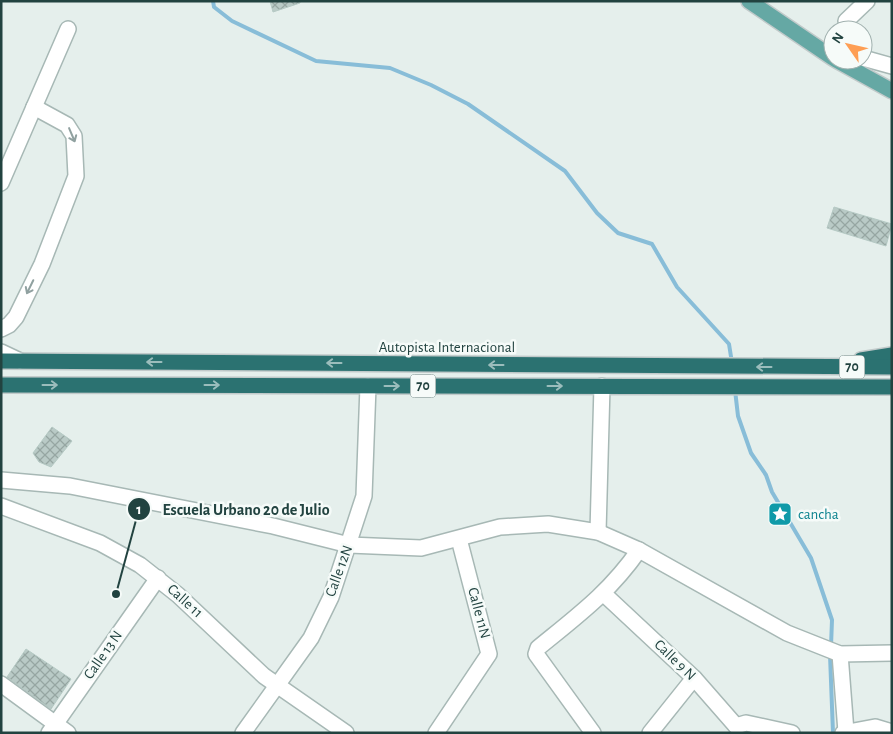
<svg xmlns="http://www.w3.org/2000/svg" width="893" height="734" font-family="'Alegreya Sans',sans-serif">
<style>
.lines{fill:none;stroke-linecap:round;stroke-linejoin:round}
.stream{stroke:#88bdd8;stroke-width:4}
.building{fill:url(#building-cross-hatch);stroke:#b6cac5}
.minor-casing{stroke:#a7b8b5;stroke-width:18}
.major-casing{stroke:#c1caca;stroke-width:18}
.highway-casing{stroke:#c1caca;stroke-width:18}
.minor{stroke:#fff;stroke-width:15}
.major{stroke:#65a8a4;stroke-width:15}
.highway{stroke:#2b7271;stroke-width:15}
.oneway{stroke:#90a1a0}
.oneway2{stroke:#9bbdbc}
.labels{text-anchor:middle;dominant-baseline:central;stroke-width:5;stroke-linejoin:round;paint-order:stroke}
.shield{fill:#f6fbf9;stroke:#627a78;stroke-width:1}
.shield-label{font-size:14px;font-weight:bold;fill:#224340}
.street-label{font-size:15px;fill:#224340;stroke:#f6fbf9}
.culture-label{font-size:15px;fill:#0d838f;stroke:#f6fbf9;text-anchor:start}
.leader{fill:none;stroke:#224340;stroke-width:2}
.callout-dot{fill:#224340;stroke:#f6fbf9;stroke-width:2}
.mark-label{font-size:15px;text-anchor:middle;font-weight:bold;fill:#fff}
.callout-label{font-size:16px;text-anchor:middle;font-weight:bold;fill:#224340;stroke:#f6fbf9;stroke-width:5;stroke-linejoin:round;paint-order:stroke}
</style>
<defs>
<pattern id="building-cross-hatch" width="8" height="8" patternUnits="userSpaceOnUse" patternTransform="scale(1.25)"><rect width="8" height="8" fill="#b9cac6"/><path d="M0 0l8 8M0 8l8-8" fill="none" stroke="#96a6a2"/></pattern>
</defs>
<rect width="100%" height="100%" fill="#e5efec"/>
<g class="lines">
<g class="stream">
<polyline points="213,1 214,7 232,21 316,61 390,68 431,85 468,104 565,171 597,213 618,233 652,244 677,287 729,344 732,363"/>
<polyline points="735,390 738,416 751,453 766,475 772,492 811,558 832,620 831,646"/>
<polyline points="830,655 833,733"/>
</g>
</g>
<g class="building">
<polygon points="270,1 300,1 300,3 273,12"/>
<polygon points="834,207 892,224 886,246 827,228"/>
<polygon points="52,427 72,441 51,467 39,462 33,453"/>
<polygon points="26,649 71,679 51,709 7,677"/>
</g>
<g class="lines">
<g class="minor-casing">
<g id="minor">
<polyline points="846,21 867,1"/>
<polyline points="863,58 892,66"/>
<polyline points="1,183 68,29"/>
<polyline points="1,329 9,325 16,317 42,264 76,176 74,136 67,125 34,107"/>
<polyline points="1,352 20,361"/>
<polyline points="1,480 70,486 273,526 349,545 421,548 500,527 548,524 598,532 639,550 787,633 840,654 892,653"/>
<polyline points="1,506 100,543 140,565 178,595 264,676 346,733"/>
<polyline points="598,532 602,386"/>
<polyline points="604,594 694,678 736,726"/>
<polyline points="840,654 846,732"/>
<polyline points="1,684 68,733"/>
<polyline points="736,726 746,723 792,733"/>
<polyline points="49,733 158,578"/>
<polyline points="243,733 311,638 331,597 364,496 368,386"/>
<polyline points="436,733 489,654 459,539"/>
<path d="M 593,733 L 536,654 L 538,648 C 577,616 609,593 639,550"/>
<polyline points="650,733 694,678"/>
<polyline points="843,733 875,727 892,732"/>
</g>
</g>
<g class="major-casing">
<g id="major">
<polyline points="749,1 833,58"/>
<polyline points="836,60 892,91"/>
</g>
</g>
<g class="highway-casing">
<g id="highway">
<polyline points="861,360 892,355"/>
<polyline points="1,361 892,367"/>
<polyline points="1,385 892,387"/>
</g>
</g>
<use href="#minor" class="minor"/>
<use href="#major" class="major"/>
<use href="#highway" class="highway"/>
</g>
<defs><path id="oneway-shaft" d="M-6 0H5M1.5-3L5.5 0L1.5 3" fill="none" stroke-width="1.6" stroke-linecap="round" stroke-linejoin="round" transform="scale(1.25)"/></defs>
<g class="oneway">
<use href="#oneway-shaft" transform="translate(72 135) rotate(67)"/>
<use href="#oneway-shaft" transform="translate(30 287) rotate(116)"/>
</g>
<g class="oneway2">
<use href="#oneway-shaft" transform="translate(154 362) rotate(-180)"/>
<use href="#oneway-shaft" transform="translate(334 363) rotate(-180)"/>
<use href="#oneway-shaft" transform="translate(496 365) rotate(-180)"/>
<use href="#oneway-shaft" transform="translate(764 367) rotate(-180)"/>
<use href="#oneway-shaft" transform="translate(50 385)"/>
<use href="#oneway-shaft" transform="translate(212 385)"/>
<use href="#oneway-shaft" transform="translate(392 386)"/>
<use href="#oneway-shaft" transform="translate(555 386)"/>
</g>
<defs>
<g id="sight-square" transform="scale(1.25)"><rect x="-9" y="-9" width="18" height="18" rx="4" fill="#0f9aa8" stroke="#f6fbf9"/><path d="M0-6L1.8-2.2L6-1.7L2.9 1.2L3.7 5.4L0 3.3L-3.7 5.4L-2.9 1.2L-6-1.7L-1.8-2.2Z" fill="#fff"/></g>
</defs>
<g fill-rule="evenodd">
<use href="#sight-square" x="780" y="514"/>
</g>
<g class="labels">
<g class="shield">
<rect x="839.5" y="355.5" width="25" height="23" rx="4"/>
<rect x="410.5" y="374.5" width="25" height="23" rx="4"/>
</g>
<g class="shield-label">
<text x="852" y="367">70</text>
<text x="423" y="386">70</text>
</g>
<g class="street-label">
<text x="447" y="347">Autopista Internacional</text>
<text transform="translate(339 571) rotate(-70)">Calle 12N</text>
<text transform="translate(185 601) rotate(42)">Calle 11</text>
<text transform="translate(479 613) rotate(75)">Calle 11N</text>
<text transform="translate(103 655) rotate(-55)">Calle 13 N</text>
<text transform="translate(675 660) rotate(44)">Calle 9 N</text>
</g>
<g class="culture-label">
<text x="798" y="514">cancha</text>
</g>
</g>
<path class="leader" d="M116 594L139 509"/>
<g class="callout-dot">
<circle cx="116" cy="594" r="5"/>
<circle cx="139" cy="509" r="12"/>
</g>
<g class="mark-label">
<text x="139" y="514">1</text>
</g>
<g class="callout-label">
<text x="246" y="515">Escuela Urbano 20 de Julio</text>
</g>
<rect width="893" height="734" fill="none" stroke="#224340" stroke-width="5"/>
<g transform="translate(848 45) rotate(304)"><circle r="24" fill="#f6fbf9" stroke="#a1b1af"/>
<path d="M0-4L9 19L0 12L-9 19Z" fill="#fe9e54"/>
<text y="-8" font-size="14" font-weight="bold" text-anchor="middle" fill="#224340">N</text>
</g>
</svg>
